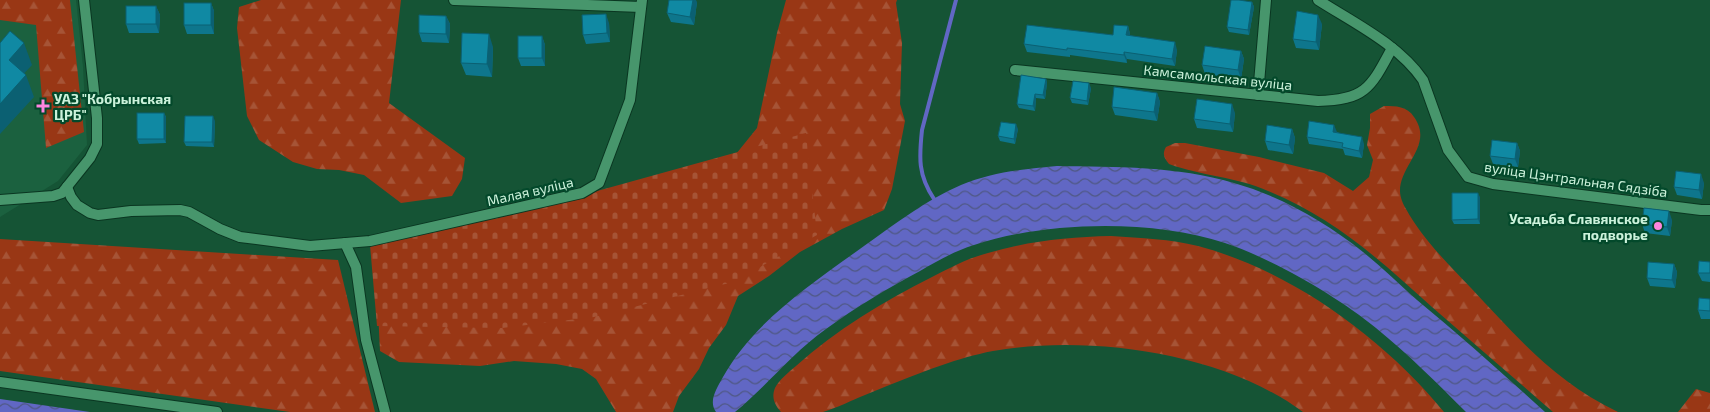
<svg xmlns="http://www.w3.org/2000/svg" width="1710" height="412" font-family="'Exo 2',sans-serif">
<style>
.built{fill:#1b613f}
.forest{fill:url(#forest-firs)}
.cemetery{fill:url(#cemetery-stones)}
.water{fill:url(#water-waves)}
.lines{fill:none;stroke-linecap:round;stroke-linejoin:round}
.stream{stroke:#6167c4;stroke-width:4}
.minor-casing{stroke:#0a3621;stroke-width:12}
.minor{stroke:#47966c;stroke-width:10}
.wall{fill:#0e768c}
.shaded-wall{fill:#0b6072}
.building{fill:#1089a3;stroke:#0b6072}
.poi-dot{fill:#ff85df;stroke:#03492b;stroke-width:2}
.labels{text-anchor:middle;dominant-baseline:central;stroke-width:4.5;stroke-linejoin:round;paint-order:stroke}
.street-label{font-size:14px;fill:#ccf2db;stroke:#03492b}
.poi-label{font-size:14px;font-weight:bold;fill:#ccf2db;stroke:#03492b;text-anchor:start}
</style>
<defs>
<pattern id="forest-firs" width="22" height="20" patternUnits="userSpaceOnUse" patternTransform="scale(1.25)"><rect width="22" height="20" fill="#993715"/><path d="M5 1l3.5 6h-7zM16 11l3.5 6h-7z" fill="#a65436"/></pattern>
<pattern id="cemetery-stones" width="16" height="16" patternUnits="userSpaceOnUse" patternTransform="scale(1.25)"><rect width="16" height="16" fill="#993715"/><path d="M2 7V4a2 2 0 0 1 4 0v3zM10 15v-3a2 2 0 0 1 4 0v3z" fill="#a65436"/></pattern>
<pattern id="water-waves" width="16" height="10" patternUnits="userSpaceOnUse" patternTransform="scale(1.25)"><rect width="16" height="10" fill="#6167c4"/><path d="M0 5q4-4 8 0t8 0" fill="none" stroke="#4f5883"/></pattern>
</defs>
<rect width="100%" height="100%" fill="#155435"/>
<polygon class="built" points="0,0 76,0 83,67 87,145 58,181 0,217"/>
<g class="forest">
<polygon points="0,0 70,0 84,132 46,148 36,25 0,20"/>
<polygon points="261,0 401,0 389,103 465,158 462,179 452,196 401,203 364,175 339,170 317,169 293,162 259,140 247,116 237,28 239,7"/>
<polygon points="786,0 897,0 896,3 902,43 900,104 905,121 892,189 884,210 842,229 800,252 769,276 738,296 726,325 709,348 699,369 679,396 673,412 616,412 596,379 582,369 556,364 514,361 480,366 399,362 380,351 375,249 574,205 736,154 757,128 777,33"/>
<path d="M 1384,106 C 1396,106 1407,106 1414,117 C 1434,145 1400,164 1400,191 C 1400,197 1403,204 1406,209 C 1422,238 1448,264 1471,288 C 1518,338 1554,381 1618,412 L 1553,412 C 1513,377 1472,342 1432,307 C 1380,260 1334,218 1268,191 C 1237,177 1202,176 1169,164 C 1164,158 1162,154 1166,147 L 1175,143 L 1185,143 L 1259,157 L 1324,173 L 1353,191 L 1369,177 L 1373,160 L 1367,145 L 1370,128 L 1370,114 Z"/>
<path d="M 1111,236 C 1141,238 1170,239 1198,246 C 1292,271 1383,338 1444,412 L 1303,412 C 1226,355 1100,336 1006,349 C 989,351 970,356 954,361 C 924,371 894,383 865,395 C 852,400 837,408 823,412 C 810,412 794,412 781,412 C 775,405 771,398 775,388 C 779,380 789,372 796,366 C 836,330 884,301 932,277 C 950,268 968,258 988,253 C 1028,241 1069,237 1111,236 Z"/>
<polygon points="0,239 338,260 375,412 290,412 0,371"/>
<polygon points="1696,389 1710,393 1710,412 1678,412"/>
</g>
<polygon class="cemetery" points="806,133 817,235 733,282 594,317 502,328 377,326 370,245 543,206"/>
<g class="water">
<path d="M 1057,166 C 1116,167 1177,166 1234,183 C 1280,196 1326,222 1363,252 C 1382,267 1399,284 1417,300 C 1461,336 1503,374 1545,412 L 1466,412 C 1437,383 1408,354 1376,328 C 1337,296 1273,259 1225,243 C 1152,219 1047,221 974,245 C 955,251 937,261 920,271 C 888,288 856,307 826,329 C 792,353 767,386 735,412 L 716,412 C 708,401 717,388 723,377 C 754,321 813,283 864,246 C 895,224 926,200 961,185 C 992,172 1024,169 1057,166 Z"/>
<polygon points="0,399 90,412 0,412"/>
</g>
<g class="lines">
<path class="stream" d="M 934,199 C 918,175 919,158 922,130 L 956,0"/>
<g class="minor-casing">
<g id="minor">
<polyline points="454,0 641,7"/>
<path d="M 1318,0 C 1354,23 1398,44 1423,80 L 1448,150 L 1468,177 L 1493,184 L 1701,210 L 1710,210"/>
<path d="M 1015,70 L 1318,101 C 1366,100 1371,87 1392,48"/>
<polyline points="1258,95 1266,0"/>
<polyline points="67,187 71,197 77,205 90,213 98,215 131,211 180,210 189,212 220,229 240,237 310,246 370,241 582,193 599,183 630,100 642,0"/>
<polyline points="0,200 53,196 62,193 90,158 97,144 97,118 84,0"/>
<polyline points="345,243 356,267 366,340 385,412"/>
<polyline points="0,382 217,412"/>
</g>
</g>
<use href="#minor" class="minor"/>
</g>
<g class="wall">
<polygon points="697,2 694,25 671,22 667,13"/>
<polygon points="1252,2 1254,7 1249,35 1229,32 1227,27"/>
<polygon points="211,3 214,11 214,34 187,34 184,25"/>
<polygon points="156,6 160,15 159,33 129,33 126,24"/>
<polygon points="446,16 450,24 449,43 422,42 419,33"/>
<polygon points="609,23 610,42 586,44 583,35"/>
<polygon points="1322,24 1319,50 1296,48 1293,39"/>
<polygon points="1128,26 1130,34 1130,36 1177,50 1175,66 1127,59 1127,63 1070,55 1070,57 1027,52 1024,44 1113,35"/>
<polygon points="542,36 545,45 545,66 521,66 518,58"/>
<polygon points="493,47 492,77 466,75 461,63"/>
<polygon points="1241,51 1244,59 1241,79 1205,74 1202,65"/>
<polygon points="1046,79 1047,83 1045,99 1036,98 1035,111 1019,108 1017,104"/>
<polygon points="1091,88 1088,105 1072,103 1070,98"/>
<polygon points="1157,93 1160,102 1157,121 1115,115 1112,107"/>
<polygon points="164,113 166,117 166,143 139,144 137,139"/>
<polygon points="1235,113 1233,132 1197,128 1194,119"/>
<polygon points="215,121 214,147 186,146 184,142"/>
<polygon points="1018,129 1015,144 1000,141 998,136"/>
<polygon points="1292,129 1295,138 1293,154 1268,150 1265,141"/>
<polygon points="1337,132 1364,144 1362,158 1345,155 1343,149 1309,144 1307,137"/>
<polygon points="1517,143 1520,151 1518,167 1493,164 1490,156"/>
<polygon points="1704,183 1702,199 1677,195 1674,187"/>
<polygon points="1480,197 1480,224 1454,224 1452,220"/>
<polygon points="1672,220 1670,236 1645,233 1642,224"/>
<polygon points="1710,262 1710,282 1702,281 1698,273"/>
<polygon points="1674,264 1677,272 1675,288 1650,286 1647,278"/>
<polygon points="1710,299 1710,319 1701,319 1698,310"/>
</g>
<g class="shaded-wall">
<polygon points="693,0 696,0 697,2 694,25 690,17"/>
<polygon points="1252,2 1254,7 1249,35 1248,30"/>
<polygon points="211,3 214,11 214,34 211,25"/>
<polygon points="156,6 160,15 159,33 156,24"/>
<polygon points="606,14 609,23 610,42 607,33"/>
<polygon points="1318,15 1322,24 1319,50 1316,42"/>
<polygon points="446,16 450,24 449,43 446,34"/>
<polygon points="1128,26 1130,34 1129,43 1126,35"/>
<polygon points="489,34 493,47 492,77 487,64"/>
<polygon points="542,36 545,45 545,66 542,58"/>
<polygon points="1175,42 1177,50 1175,66 1172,59"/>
<polygon points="24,43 32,65 17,81 9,60"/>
<polygon points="1241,51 1244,59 1241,79 1238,70"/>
<polygon points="1124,52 1127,59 1127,63 1124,55"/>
<polygon points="26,75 34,97 0,134 0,104"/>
<polygon points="1046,79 1047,83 1045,99 1043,95"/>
<polygon points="1089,83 1091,88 1088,105 1087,101"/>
<polygon points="1157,93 1160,102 1157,121 1154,112"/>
<polygon points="1035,94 1036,98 1035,111 1033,106"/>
<polygon points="1232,104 1235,113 1233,132 1230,124"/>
<polygon points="164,113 166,117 166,143 164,139"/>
<polygon points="213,116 215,121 214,147 212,142"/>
<polygon points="1016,124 1018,129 1015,144 1014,139"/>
<polygon points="1334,125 1337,132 1333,132"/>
<polygon points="1292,129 1295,138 1293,154 1289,145"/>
<polygon points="1362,137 1364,144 1362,158 1359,151"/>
<polygon points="1517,143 1520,151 1518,167 1515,159"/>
<polygon points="1701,174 1704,183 1702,199 1699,190"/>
<polygon points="1478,193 1480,197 1480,224 1478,219"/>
<polygon points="1669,211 1672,220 1670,236 1667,227"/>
<polygon points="1674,264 1677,272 1675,288 1672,280"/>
</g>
<g class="building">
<polygon points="669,0 693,0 690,17 667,13"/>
<polygon points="1231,0 1239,0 1252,2 1248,30 1227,27"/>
<rect x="184" y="3" width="27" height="22"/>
<rect x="126" y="6" width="30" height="18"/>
<polygon points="1297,11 1318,15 1316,42 1293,39"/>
<polygon points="606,14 607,33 583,35 582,15"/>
<polygon points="419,15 446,16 446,34 419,33"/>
<polygon points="1027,25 1113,35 1114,25 1128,26 1126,35 1175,42 1172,59 1124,52 1124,55 1067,48 1067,50 1024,44"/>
<polygon points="10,31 24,43 9,60 26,75 0,104 0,43"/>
<polygon points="462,33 489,34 487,64 461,63"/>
<rect x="518" y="36" width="24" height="22"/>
<polygon points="1205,46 1241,51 1238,70 1202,65"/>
<polygon points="1021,75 1046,79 1043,95 1035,94 1033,106 1017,104"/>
<polygon points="1073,81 1089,83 1087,101 1070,98"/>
<polygon points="1114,87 1157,93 1154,112 1112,107"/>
<polygon points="1197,99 1232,104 1230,124 1194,119"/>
<rect x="137" y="113" width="27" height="26"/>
<polygon points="185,116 213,116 212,142 184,142"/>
<polygon points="1309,121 1334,125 1333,132 1362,137 1359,151 1342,147 1343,143 1307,137"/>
<polygon points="1001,122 1016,124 1014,139 998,136"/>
<polygon points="1267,125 1292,129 1289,145 1265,141"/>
<polygon points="1492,140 1517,143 1515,159 1490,156"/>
<polygon points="1676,171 1701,174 1699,190 1674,187"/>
<polygon points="1452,193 1478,193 1478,219 1452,220"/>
<polygon points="1644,208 1669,211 1667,227 1642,224"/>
<polygon points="1699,261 1710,262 1710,273 1698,273"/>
<polygon points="1648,262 1674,264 1672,280 1647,278"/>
<polygon points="1699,298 1710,299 1710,311 1698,310"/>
</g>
<g class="poi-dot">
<path d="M40.5 98.5h5v5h5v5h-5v5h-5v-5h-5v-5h5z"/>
<circle cx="1658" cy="226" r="5"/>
</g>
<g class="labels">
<g class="street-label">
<text transform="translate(1218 77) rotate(6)">Камсамольская вуліца</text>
<text transform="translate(1576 179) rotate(8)">вуліца Цэнтральная Сядзіба</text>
<text transform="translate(530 191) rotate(-13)">Малая вуліца</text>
</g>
<g class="poi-label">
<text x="54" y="98">УАЗ "Кобрынская<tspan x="54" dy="16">ЦРБ"</tspan></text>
<text x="1648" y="218" text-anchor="end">Усадьба Славянское<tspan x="1648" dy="16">подворье</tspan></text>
</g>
</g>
</svg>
